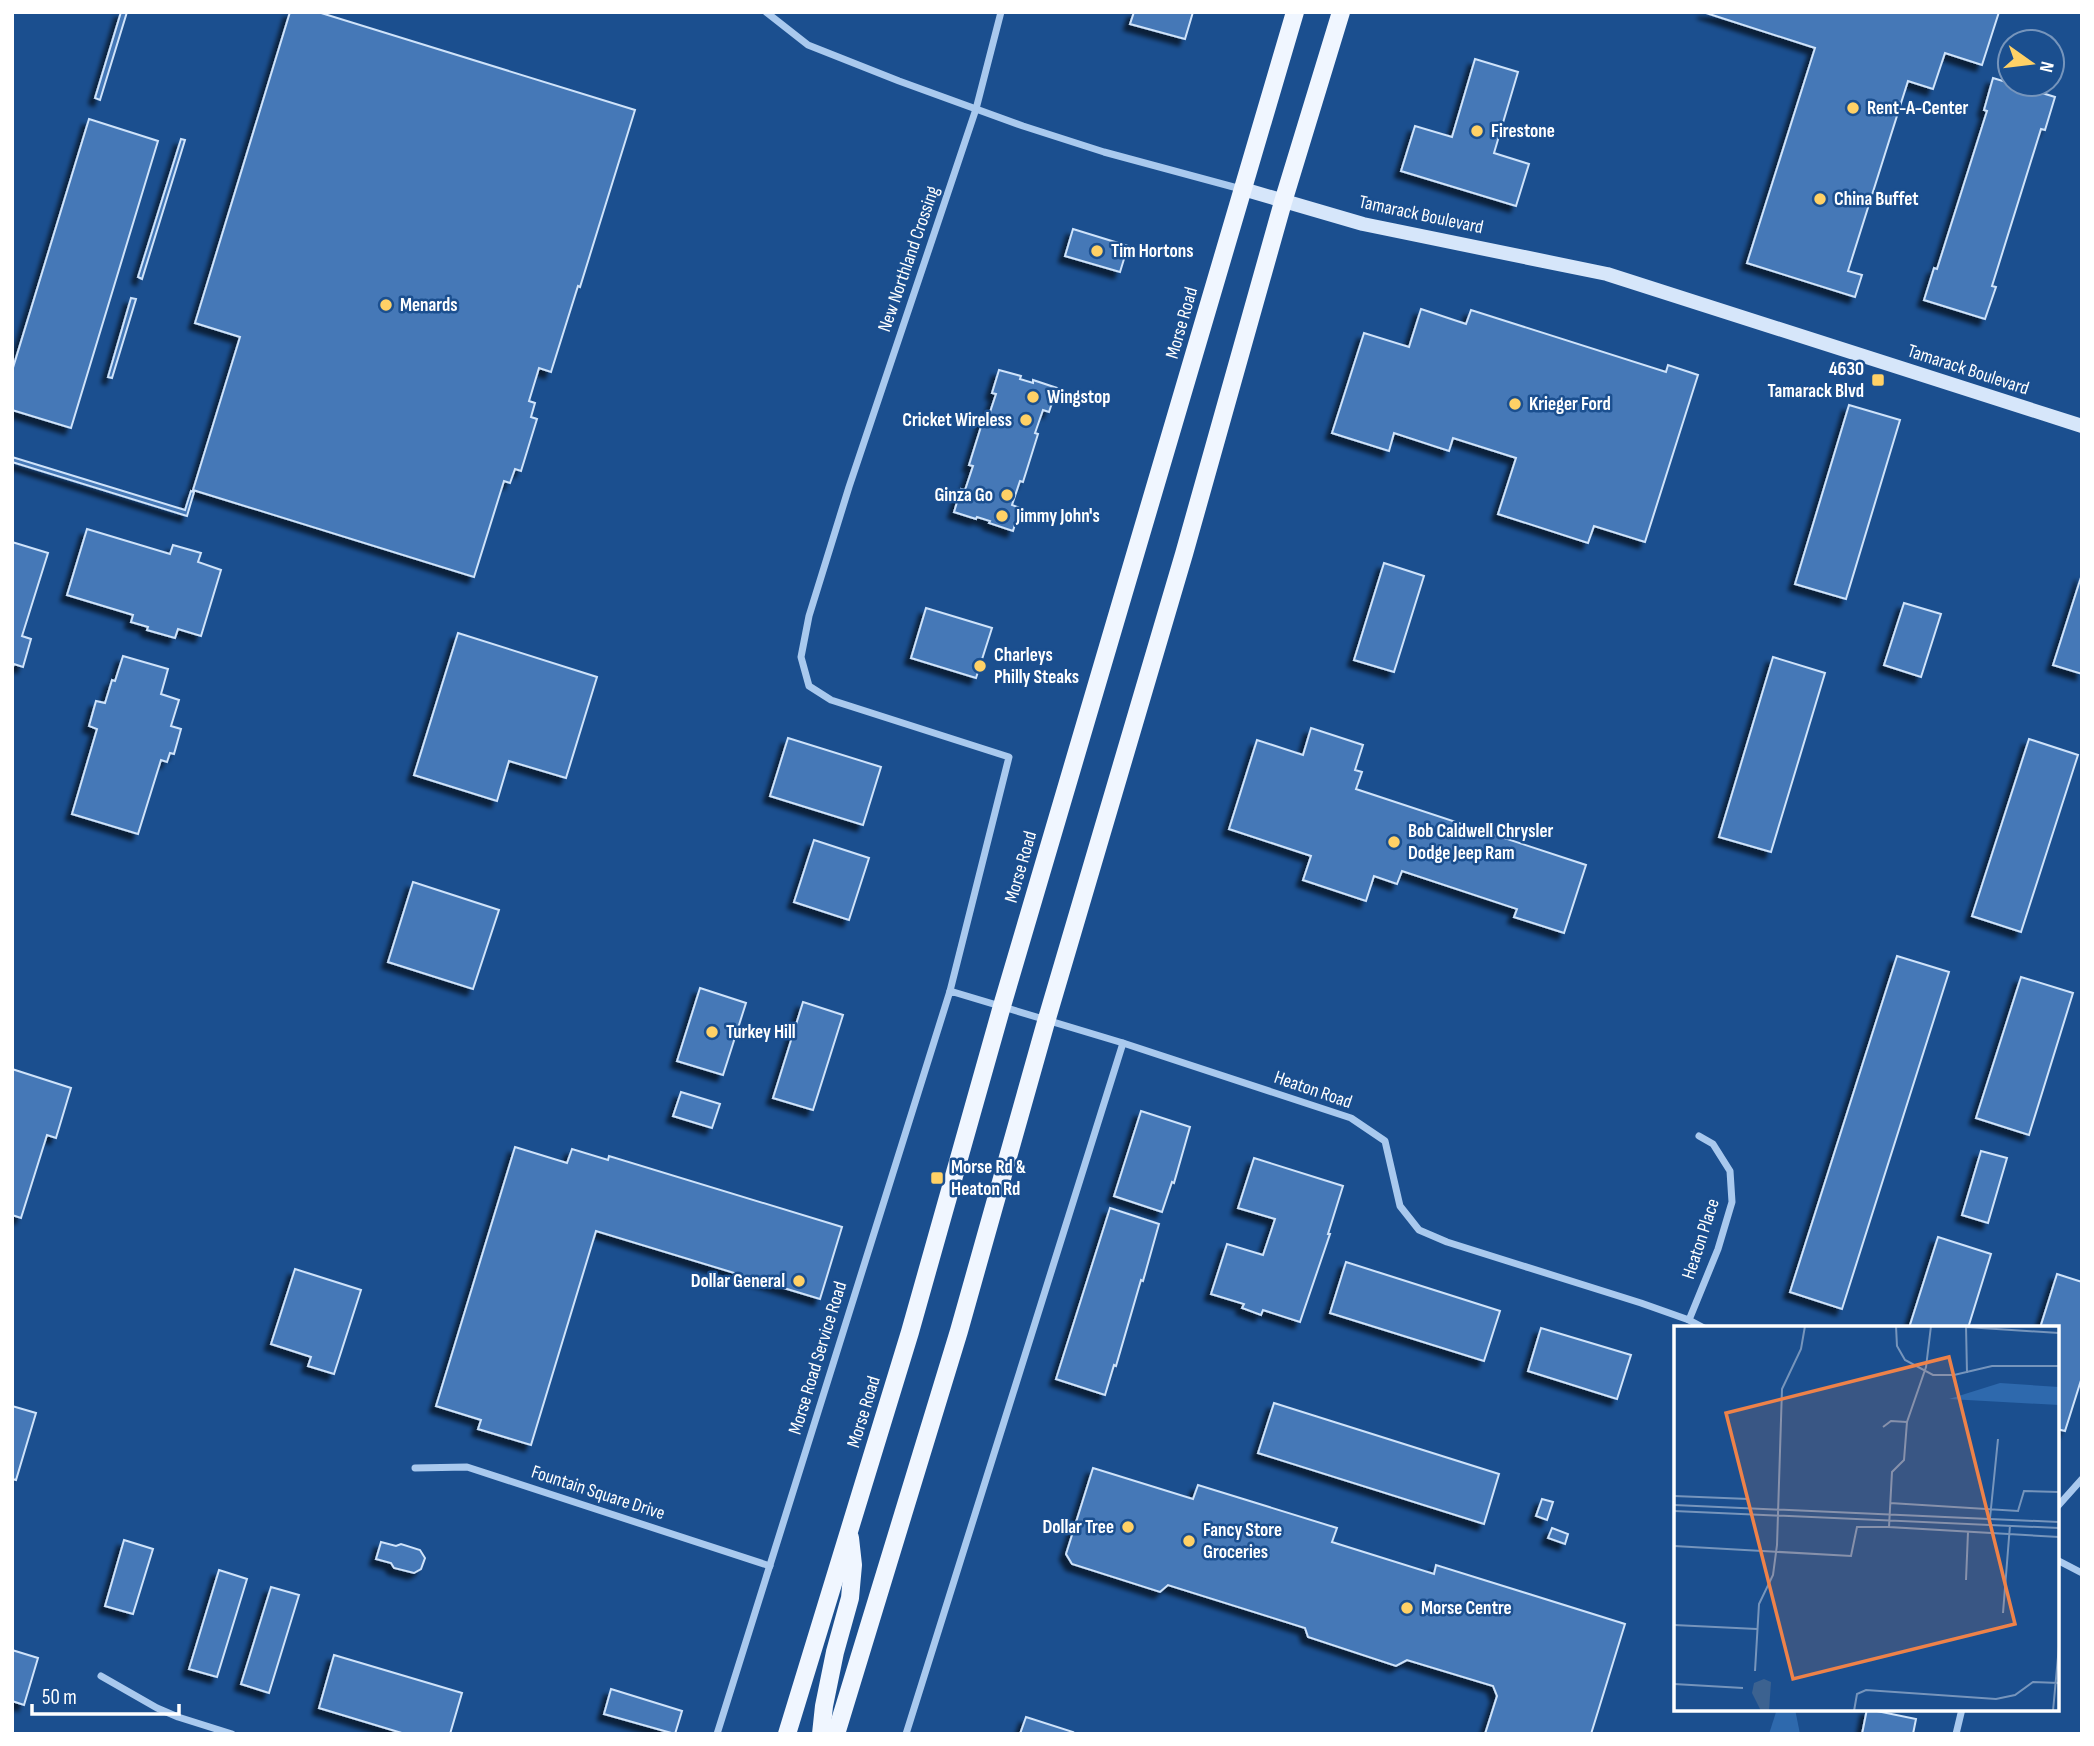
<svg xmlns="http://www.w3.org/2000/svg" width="2094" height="1746" font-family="'Sofia Sans Condensed',sans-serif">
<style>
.green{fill:#2e69ad}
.building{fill:#4478b7;stroke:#cfe3fa;stroke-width:2;filter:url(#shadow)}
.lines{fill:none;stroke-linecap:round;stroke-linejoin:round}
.street{stroke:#a9c9ee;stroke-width:7}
.secondary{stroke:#d6e6fa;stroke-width:14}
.primary{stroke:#f0f6ff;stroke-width:18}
.poi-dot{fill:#ffd166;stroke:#1b4f8f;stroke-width:2.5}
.labels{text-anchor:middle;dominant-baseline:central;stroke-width:5;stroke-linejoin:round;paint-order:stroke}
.poi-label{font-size:19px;font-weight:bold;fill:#fff;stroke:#1b4f8f;text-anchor:start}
.street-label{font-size:19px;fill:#fff;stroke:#1b4f8f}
.inset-road{fill:none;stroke:#7695bc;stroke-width:2}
.view{fill:#ee8249;fill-opacity:0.15;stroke:#ee8249;stroke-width:3.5}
.inset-edge{fill:none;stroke:#fff;stroke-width:3.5}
</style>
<defs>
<filter id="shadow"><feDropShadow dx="-6" dy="6" stdDeviation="2" flood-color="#0009"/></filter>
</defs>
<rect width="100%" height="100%" fill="#1b4f8f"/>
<polygon class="green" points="1777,1709 1795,1709 1800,1734 1769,1734"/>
<g class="building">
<polygon points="121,12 127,12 100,100 95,98"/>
<polygon points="290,12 318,12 635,110 580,287 578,286 551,372 539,368 529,401 535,403 531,417 537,419 521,471 515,469 510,483 504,481 474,577 193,490 240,337 195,323"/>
<polygon points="1134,12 1193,12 1185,39 1130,24"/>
<polygon points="1703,12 1999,12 1982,65 1945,53 1933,89 1908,81 1848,271 1862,275 1855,297 1747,263 1815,48"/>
<polygon points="1475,59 1518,72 1494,153 1529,164 1516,206 1401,171 1415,126 1452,137"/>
<polygon points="1993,78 2055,97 2045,130 2041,129 1992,286 1996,287 1985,319 1924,300 1934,268 1937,269 1987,111 1984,110"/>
<polygon points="89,119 158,141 71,428 12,410 12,371"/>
<polygon points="181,139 185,140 142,279 138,277"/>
<polygon points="1073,229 1128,246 1120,272 1065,256"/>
<polygon points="131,298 136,299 112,378 108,377"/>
<polygon points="1421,309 1466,324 1471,310 1666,372 1668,365 1698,375 1645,542 1594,526 1588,543 1498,514 1516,458 1453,438 1449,451 1394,433 1389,451 1332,433 1364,333 1409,347"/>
<polygon points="999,370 1021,376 1020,379 1033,383 1033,380 1057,388 1049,412 1043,410 1035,433 1038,434 1023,482 1020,481 1012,505 1020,508 1013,531 989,523 990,521 977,517 976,519 954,512 961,489 965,490 973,466 969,465 984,417 988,418 996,394 992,393"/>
<polygon points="1849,405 1900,420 1846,599 1795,584"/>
<polygon points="12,457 185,510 191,491 194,492 187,516 12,462"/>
<polygon points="87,529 170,554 173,545 201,553 198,562 221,570 201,636 178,629 175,638 147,630 148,627 131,622 133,615 67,595"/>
<polygon points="12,542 48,553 22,636 31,639 23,667 14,664 12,669"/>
<polygon points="1384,563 1424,576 1394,672 1354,660"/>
<polygon points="2082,574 2082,674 2053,665"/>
<polygon points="1904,603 1941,614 1921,677 1884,665"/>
<polygon points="926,608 992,628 976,678 911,658"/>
<polygon points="458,633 597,677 566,778 509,761 497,801 414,775"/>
<polygon points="123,656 168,669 161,694 179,700 171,726 181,729 174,754 170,753 167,762 161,760 138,834 72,814 97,729 89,726 96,701 105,703 112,680 115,681"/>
<polygon points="1773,657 1825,673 1771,852 1719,837"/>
<polygon points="1311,728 1363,745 1355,770 1362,772 1356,789 1586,865 1564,933 1514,917 1517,909 1402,871 1397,884 1374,876 1366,901 1303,880 1311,856 1229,829 1257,740 1303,755"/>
<polygon points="788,738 881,767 863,825 770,796"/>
<polygon points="2029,739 2078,755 2021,932 1972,916"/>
<polygon points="814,840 869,858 849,920 794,902"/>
<polygon points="413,882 499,910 473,989 388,962"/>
<polygon points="1897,956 1949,972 1842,1309 1790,1292"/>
<polygon points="2021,977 2073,993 2029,1135 1976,1118"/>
<polygon points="700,988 746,1003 723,1075 677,1061"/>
<polygon points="803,1002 843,1015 813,1110 773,1098"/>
<polygon points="12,1069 71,1088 56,1138 47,1135 21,1218 12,1215"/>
<polygon points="681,1092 720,1104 712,1128 673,1116"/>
<polygon points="1141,1111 1190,1127 1174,1183 1172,1182 1162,1212 1114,1196"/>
<polygon points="515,1147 567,1163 572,1149 608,1160 609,1156 842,1227 820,1299 596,1231 531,1445 478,1429 481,1420 436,1406"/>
<polygon points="1981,1151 2007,1158 1988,1223 1962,1215"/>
<polygon points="1254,1158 1343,1186 1328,1234 1330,1234 1300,1322 1263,1310 1261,1315 1242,1308 1244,1304 1211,1294 1227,1244 1263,1255 1275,1219 1238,1208"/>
<polygon points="1110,1208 1159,1224 1143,1281 1141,1280 1116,1366 1114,1365 1105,1395 1056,1379"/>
<polygon points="1938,1237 1991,1254 1968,1328 1909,1328"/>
<polygon points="1346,1262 1500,1311 1484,1361 1330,1313"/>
<polygon points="295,1269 361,1290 334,1374 308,1366 311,1357 271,1344"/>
<polygon points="2057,1274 2082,1282 2082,1377 2065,1431 2057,1429 2057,1328 2040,1328"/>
<polygon points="1541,1328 1631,1355 1617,1399 1528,1371"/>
<polygon points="1274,1403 1499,1474 1484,1524 1258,1453"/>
<polygon points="12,1406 36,1413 16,1480 12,1479"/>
<polygon points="1093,1468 1193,1499 1198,1485 1337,1528 1332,1542 1434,1574 1436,1565 1625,1624 1591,1734 1485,1734 1497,1696 1493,1686 1407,1660 1396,1666 1308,1637 1305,1628 1168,1585 1160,1592 1072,1564 1066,1554"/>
<polygon points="1542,1499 1553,1502 1547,1520 1536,1516"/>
<polygon points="1552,1528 1568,1534 1565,1544 1548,1538"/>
<polygon points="124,1540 153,1549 133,1614 105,1606"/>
<polygon points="381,1542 396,1546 401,1544 420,1550 425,1558 421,1569 414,1573 394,1568 391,1563 376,1559"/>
<polygon points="219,1570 247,1579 217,1677 189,1669"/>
<polygon points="271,1587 299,1595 269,1693 241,1684"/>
<polygon points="12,1650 38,1658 24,1705 12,1701"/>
<polygon points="334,1655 462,1693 450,1734 405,1734 319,1708"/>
<polygon points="611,1689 682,1711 675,1734 604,1714"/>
<polygon points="1867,1709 1916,1719 1913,1734 1862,1734"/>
<polygon points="1026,1717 1073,1732 1072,1734 1020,1734"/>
</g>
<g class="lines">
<g class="street">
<polyline points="766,12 808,45 899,81 1023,126 1104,152 1241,189"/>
<polyline points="950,991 1009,757 831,700 809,686 801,657 809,616 849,487 976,109 1001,12"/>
<polyline points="1689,1320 1718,1249 1732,1202 1730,1171 1713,1144 1699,1136"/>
<polyline points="415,1468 467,1467 770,1566"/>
<polyline points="2057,1507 2082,1479"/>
<polyline points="2057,1560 2082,1573"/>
<polyline points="101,1676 157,1708 178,1717 232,1734"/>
<polyline points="717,1734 950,991 1123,1043 1351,1118 1385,1141 1400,1206 1419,1230 1447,1242 1641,1303 1689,1320 1704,1328"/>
<polyline points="906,1734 1123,1043"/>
<polyline points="1956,1734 1962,1709"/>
</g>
<polyline class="secondary" points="1243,189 1363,224 1607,274 2082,426"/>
<g class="primary">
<polyline points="787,1734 910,1332 1002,1006 1295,12"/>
<polyline points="821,1734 824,1706 835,1652 850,1598 853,1565 850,1538"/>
<polyline points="836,1734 959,1331 1046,1022 1184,554 1283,202 1341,12"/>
</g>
</g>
<g class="poi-dot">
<circle cx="1853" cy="108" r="7"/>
<circle cx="1477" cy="131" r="7"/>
<circle cx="1820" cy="199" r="7"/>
<circle cx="1097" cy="251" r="7"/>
<circle cx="386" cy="305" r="7"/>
<rect x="1871" y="373" width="14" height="14" rx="3.5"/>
<circle cx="1033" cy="397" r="7"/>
<circle cx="1515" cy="404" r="7"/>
<circle cx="1026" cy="420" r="7"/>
<circle cx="1007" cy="495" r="7"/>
<circle cx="1002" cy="516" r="7"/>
<circle cx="980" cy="666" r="7"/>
<circle cx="1394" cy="842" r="7"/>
<circle cx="712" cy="1032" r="7"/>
<rect x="930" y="1171" width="14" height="14" rx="3.5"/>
<circle cx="799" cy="1281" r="7"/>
<circle cx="1128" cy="1527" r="7"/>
<circle cx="1189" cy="1541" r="7"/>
<circle cx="1407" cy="1608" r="7"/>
</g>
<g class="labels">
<g class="poi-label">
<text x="1867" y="108">Rent-A-Center</text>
<text x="1491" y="131">Firestone</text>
<text x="1834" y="199">China Buffet</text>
<text x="1111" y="251">Tim Hortons</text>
<text x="400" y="305">Menards</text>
<text x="1864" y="369" text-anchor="end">4630<tspan x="1864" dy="22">Tamarack Blvd</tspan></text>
<text x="1047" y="397">Wingstop</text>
<text x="1529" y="404">Krieger Ford</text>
<text x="1012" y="420" text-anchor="end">Cricket Wireless</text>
<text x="993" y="495" text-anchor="end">Ginza Go</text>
<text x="1016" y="516">Jimmy John's</text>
<text x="994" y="655">Charleys<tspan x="994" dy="22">Philly Steaks</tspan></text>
<text x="1408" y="831">Bob Caldwell Chrysler<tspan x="1408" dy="22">Dodge Jeep Ram</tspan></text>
<text x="726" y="1032">Turkey Hill</text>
<text x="951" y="1167">Morse Rd &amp;<tspan x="951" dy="22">Heaton Rd</tspan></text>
<text x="785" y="1281" text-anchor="end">Dollar General</text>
<text x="1114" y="1527" text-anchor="end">Dollar Tree</text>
<text x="1203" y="1530">Fancy Store<tspan x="1203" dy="22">Groceries</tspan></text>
<text x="1421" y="1608">Morse Centre</text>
</g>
<g class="street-label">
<text transform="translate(1421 215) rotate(12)">Tamarack Boulevard</text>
<text transform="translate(909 259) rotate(-71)">New Northland Crossing</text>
<text transform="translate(1182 323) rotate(-74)">Morse Road</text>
<text transform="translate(1968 370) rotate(18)">Tamarack Boulevard</text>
<text transform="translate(1021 867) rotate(-74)">Morse Road</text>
<text transform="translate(1313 1090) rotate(19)">Heaton Road</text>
<text transform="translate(1701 1239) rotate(-72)">Heaton Place</text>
<text transform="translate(818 1358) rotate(-73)">Morse Road Service Road</text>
<text transform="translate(864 1412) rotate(-73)">Morse Road</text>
<text transform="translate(598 1493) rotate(18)">Fountain Square Drive</text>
</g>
</g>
<g transform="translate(1674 1326)">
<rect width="385" height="385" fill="#1b4f8f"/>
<path d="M 326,57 L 385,61 L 385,79 L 275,73 Z" fill="#2e69ad"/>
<path d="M 90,353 L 97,356 L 95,385 L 87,385 L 78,367 L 80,357 Z" fill="#3c6290"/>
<path class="inset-road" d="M 222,0 L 223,20 L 231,34 L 259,49 L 280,49 L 318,40 L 385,40M 257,0 L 252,41 L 233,96 L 230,134 L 218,146 L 215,201 L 385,211M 292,0 L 293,47M 292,1 L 385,7M 209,101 L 217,95 L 233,96M 0,170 L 75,173M 216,177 L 344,185 L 350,165 L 385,166M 0,179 L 385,196M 0,185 L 385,202M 316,192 L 324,113M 0,220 L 177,230 L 183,201 L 215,201M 0,250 L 0,282M 292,254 L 294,206M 329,287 L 336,199M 0,299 L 83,303M 81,345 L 85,278 L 99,249 L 103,219 L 108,63 L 127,23 L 131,0M 0,358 L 69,362M 180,385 L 183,368 L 192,364 L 322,373 L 341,369 L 359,356 L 385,357M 379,385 L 385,320"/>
<path class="view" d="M 275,31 L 341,298 L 119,353 L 52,87 Z"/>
<rect width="385" height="385" class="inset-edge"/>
</g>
<rect width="2094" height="1746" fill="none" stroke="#ffffff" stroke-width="28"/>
<g transform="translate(2031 63) rotate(104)"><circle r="33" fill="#1b4f8f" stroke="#7695bc" stroke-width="2"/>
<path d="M0-5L12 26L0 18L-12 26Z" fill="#ffd166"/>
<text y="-10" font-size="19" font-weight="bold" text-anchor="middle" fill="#ffffff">N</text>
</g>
<path d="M32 1704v10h147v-10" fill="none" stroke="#ffffff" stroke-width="3.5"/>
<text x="42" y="1704" font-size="21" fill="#ffffff" stroke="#1b4f8f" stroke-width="5" paint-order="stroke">50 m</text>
</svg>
